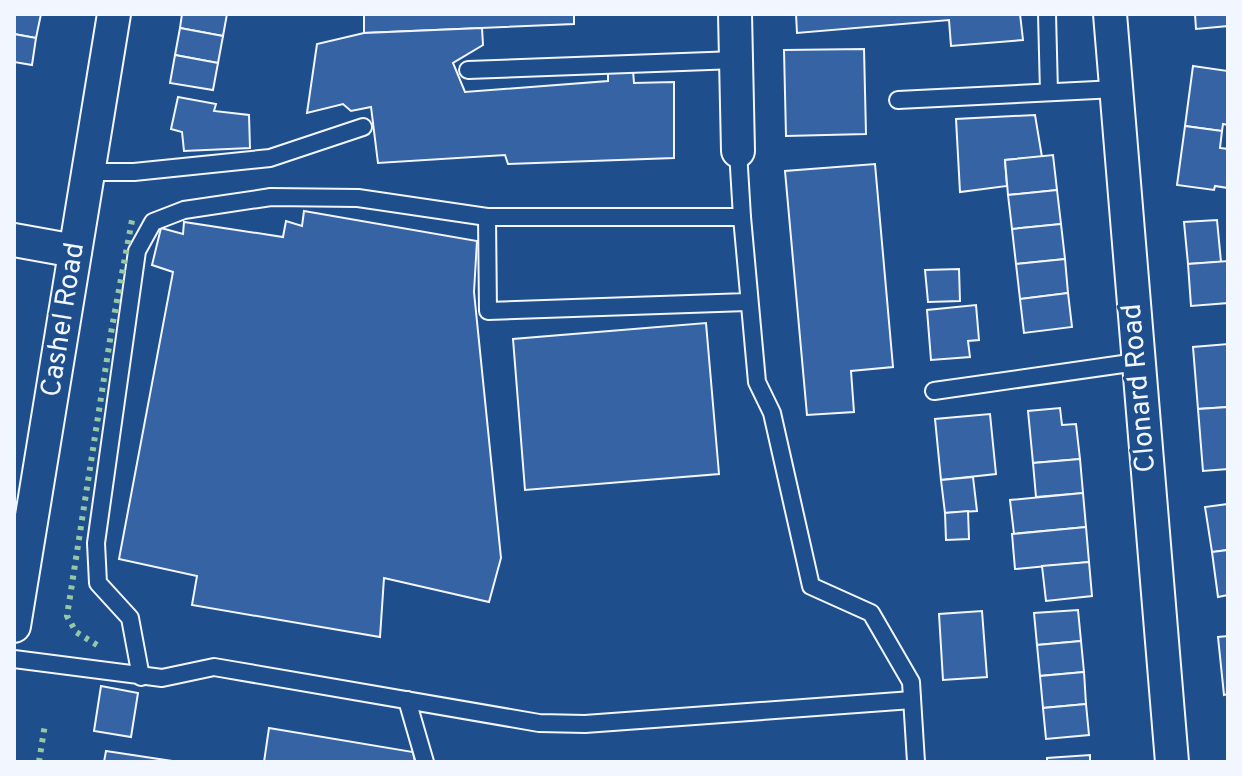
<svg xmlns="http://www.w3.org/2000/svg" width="1242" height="776" font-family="Overpass,sans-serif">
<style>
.building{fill:#3563a3;stroke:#f2f6ff;stroke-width:2}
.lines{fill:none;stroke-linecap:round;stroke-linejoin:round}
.lane-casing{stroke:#f2f6ff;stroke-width:20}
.street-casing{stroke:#f2f6ff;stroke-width:36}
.lane{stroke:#1f4e8c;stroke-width:16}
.street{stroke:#1f4e8c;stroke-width:32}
.hedge{stroke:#97c8a6;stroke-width:6;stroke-dasharray:4 6;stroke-linecap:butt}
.labels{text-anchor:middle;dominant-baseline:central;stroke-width:6;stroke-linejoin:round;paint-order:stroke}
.street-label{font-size:28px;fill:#f2f6ff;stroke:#1f4e8c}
</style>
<rect width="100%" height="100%" fill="#1f4e8c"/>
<g class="building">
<polygon points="14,14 41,14 36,38 14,34"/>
<polygon points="182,14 227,14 223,36 180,28"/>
<polygon points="364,14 574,14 574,24 364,33"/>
<polygon points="796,14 1020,14 1023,40 951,46 949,20 797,33"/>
<polygon points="1195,14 1228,14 1228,26 1196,29"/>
<polygon points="180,28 223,36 218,63 175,55"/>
<polygon points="482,28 483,45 453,63 465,92 608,81 608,70 633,70 634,83 674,82 674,158 508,164 505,155 378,163 371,107 351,111 343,104 307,113 317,44 364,33"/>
<polygon points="14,34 36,38 32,65 14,62"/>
<polygon points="864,49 866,134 786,136 784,50"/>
<polygon points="175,55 218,63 213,90 170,83"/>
<polygon points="1193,66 1228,71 1228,125 1223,124 1222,131 1185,126"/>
<polygon points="178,97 216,104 214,111 249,115 250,148 184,151 182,132 171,129"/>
<polygon points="1035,115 1042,157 1005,160 1007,186 960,192 956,119"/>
<polygon points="1185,126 1222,131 1220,148 1228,149 1228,188 1215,186 1214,190 1177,185"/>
<polygon points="1053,155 1057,190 1008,195 1005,160"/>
<polygon points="875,164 893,367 851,371 854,412 807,415 785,171"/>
<polygon points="1057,190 1061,224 1012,229 1008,195"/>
<polygon points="304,211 477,241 474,292 501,558 489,602 384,578 380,637 192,605 197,576 119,559 173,272 152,265 161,228 183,234 184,222 283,237 286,221 302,226"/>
<polygon points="1217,220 1221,262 1188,264 1184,222"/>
<polygon points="1061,224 1065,259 1016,264 1012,229"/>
<polygon points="1065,259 1068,293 1020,299 1016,264"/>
<polygon points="1228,261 1228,303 1191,306 1188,264"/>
<polygon points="959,269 960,301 928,302 925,270"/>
<polygon points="1068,293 1072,327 1024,333 1020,299"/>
<polygon points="976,305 979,340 968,341 970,357 931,360 927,310"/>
<polygon points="706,323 719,474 525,490 513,339"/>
<polygon points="1228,344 1228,407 1198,409 1193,347"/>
<polygon points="1228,407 1228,469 1203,471 1198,409"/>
<polygon points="1060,408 1062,425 1076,424 1080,459 1033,463 1028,411"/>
<polygon points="990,414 996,474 941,480 935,419"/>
<polygon points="1080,459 1083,493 1036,497 1033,463"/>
<polygon points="973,477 977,511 945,513 941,480"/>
<polygon points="1083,493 1086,527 1014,534 1010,500"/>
<polygon points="1228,504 1228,550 1212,552 1205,507"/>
<polygon points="968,511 969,539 946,540 945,513"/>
<polygon points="1086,527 1089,562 1015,569 1012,534"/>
<polygon points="1228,550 1228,595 1218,597 1212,552"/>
<polygon points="1089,562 1092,596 1046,601 1042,566"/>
<polygon points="1078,610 1081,641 1037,645 1034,613"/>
<polygon points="982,611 987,677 943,680 939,614"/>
<polygon points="1228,636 1228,694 1224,695 1218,637"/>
<polygon points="1081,641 1084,672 1040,676 1037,645"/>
<polygon points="1084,672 1086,704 1043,708 1040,676"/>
<polygon points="101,686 138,693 131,737 94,731"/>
<polygon points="1086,704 1089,735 1046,739 1043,708"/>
<polygon points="269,728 413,752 415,762 264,762"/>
<polygon points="106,751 172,761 171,762 104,762"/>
<polygon points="1090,755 1090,762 1047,762 1047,758"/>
</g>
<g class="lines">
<g class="lane-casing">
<g id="lane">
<polyline points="1047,14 1049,92"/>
<polyline points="468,70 736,60"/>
<polyline points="898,100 1116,89"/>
<polyline points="738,151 742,217"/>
<polyline points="88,172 134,172 270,158 363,127"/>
<polyline points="747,302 488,311 487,217 742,217 757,382 772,413 811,586 871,613 911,682 916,762"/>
<polyline points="934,391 1137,362"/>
<polyline points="14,659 162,678 214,667 539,723 585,724 912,700"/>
<polyline points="141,677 130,618 98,583 96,543 137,251 153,222 184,210 271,197 358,198 487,217"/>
<polyline points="407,700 425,762"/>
</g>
</g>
<g class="street-casing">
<g id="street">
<polyline points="735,14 738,151"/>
<polyline points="1110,14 1172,762"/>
<polyline points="14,240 75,251"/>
<polyline points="14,626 114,14"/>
</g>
</g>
<use href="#lane" class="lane"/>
<use href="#street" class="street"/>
<g class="hedge">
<polyline points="97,645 76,632 67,616 112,327 133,215"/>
<polyline points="39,762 45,724"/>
</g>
</g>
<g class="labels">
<g class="street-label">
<text transform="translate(64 320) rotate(-81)">Cashel Road</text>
<text transform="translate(1140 388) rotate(-95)">Clonard Road</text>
</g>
</g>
<rect width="1242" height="776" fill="none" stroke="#f2f6ff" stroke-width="32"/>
</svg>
